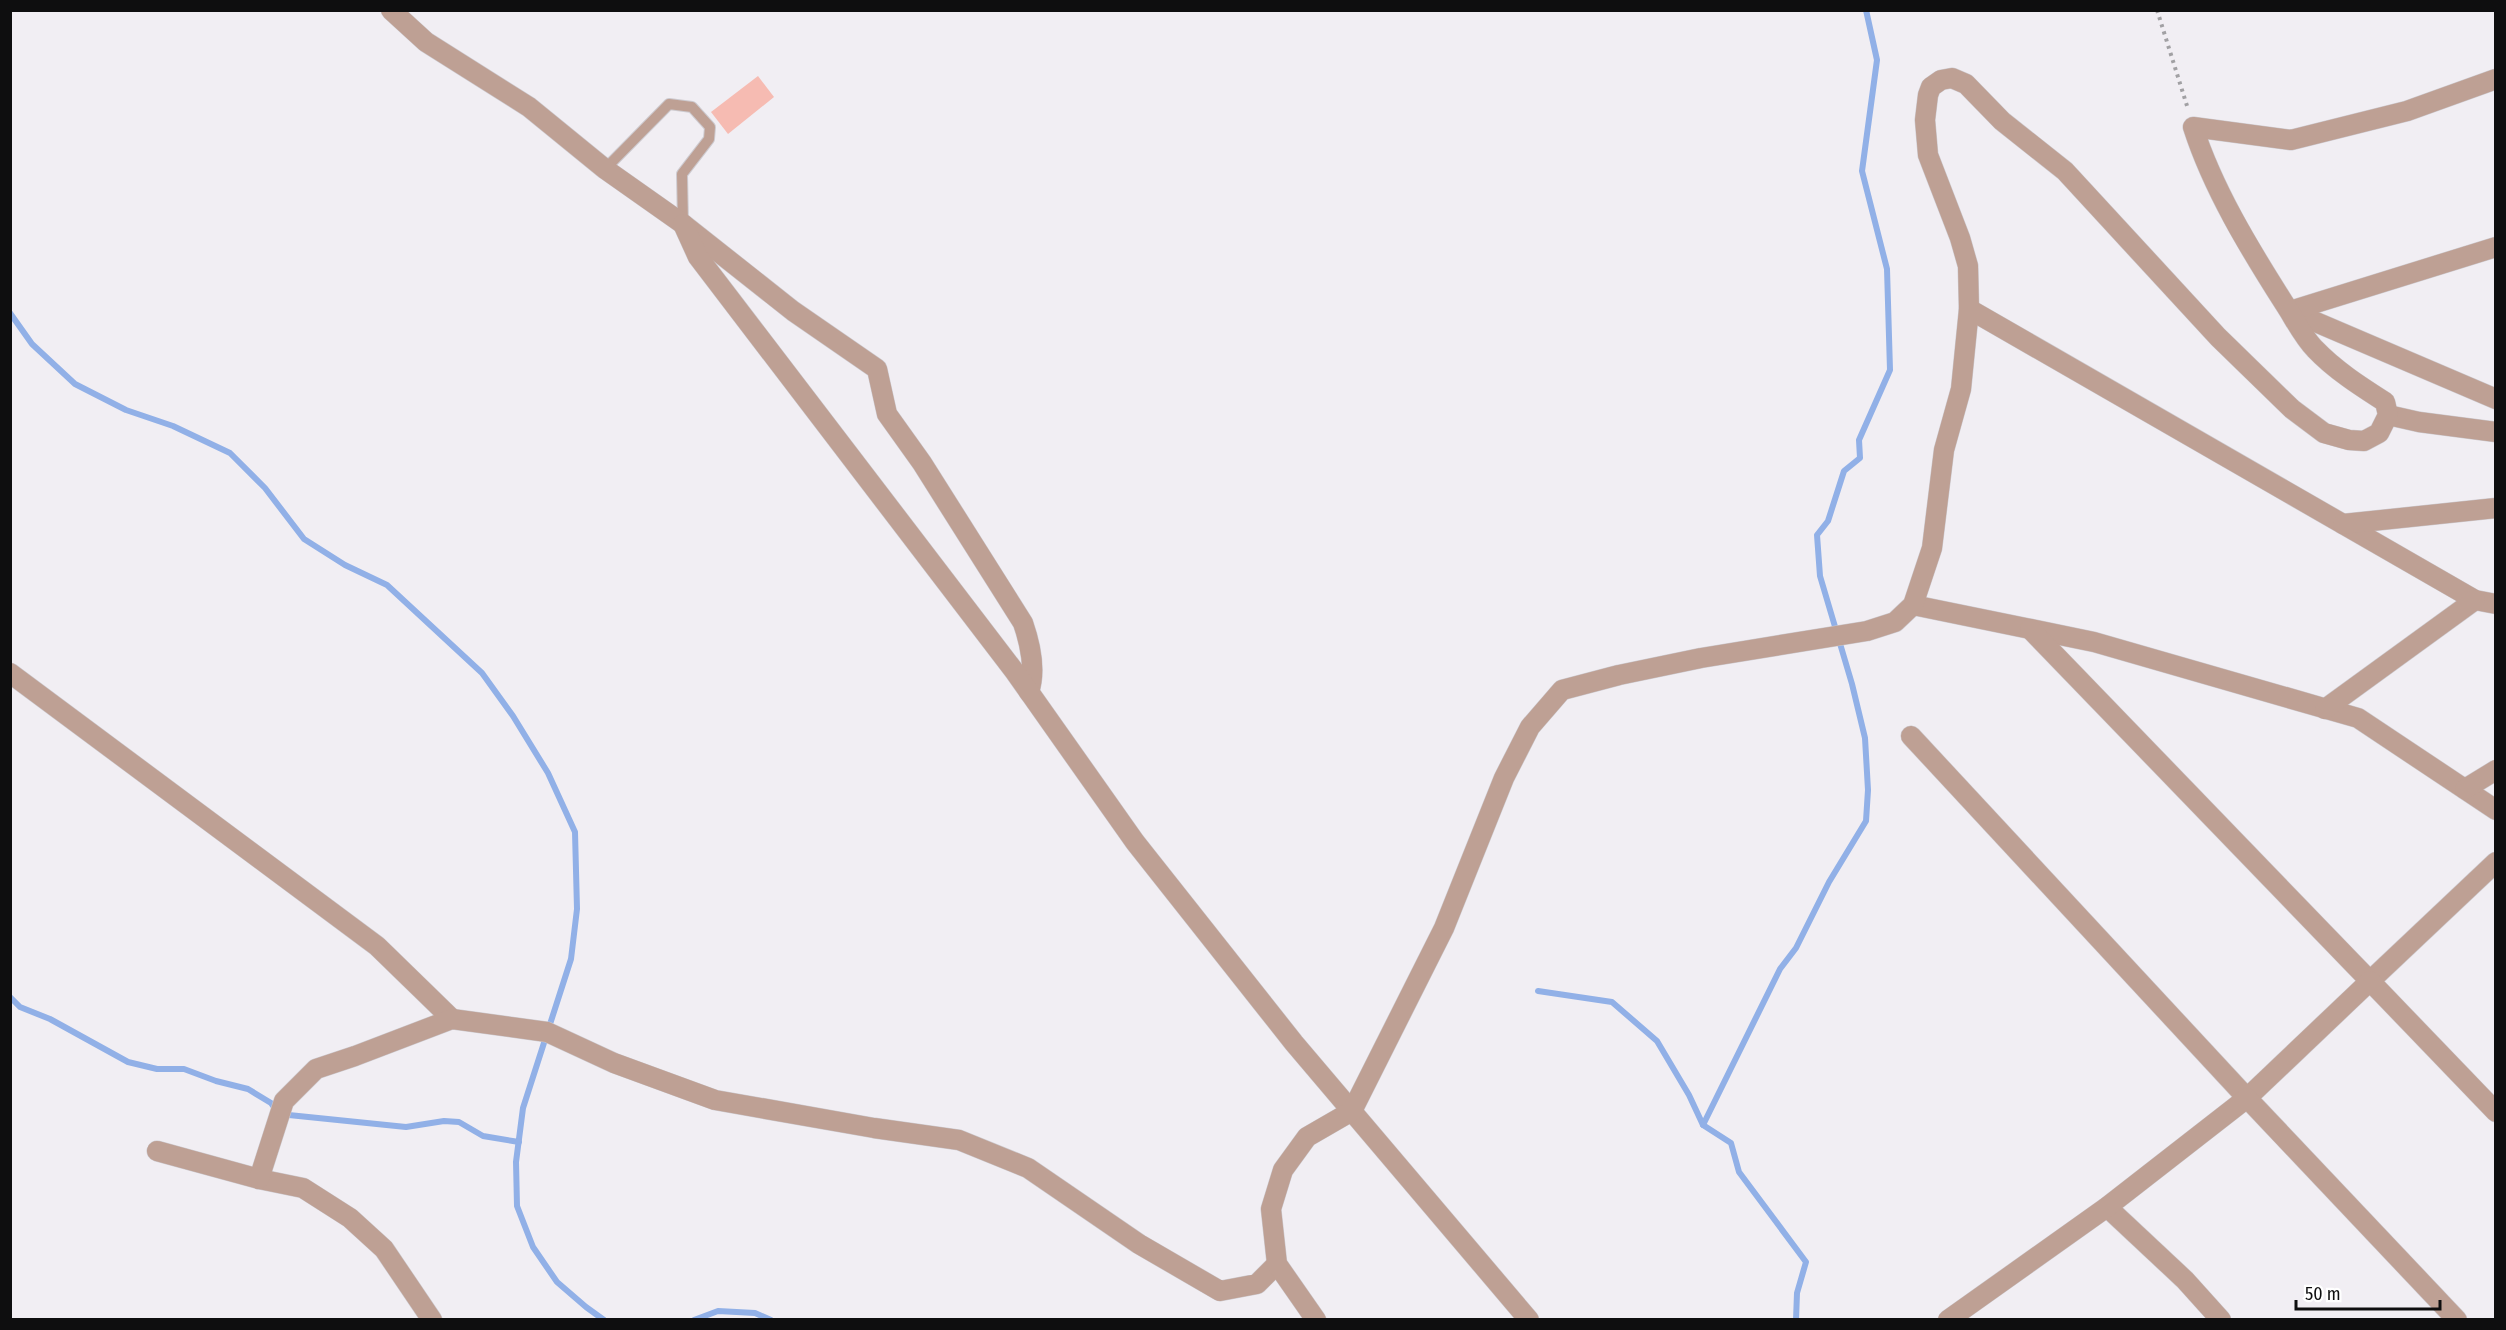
<svg xmlns="http://www.w3.org/2000/svg" width="2506" height="1330" font-family="'Fira Sans Condensed',sans-serif">
<style>
.lines{fill:none;stroke-linecap:round;stroke-linejoin:round}
.stream{stroke:#91b0e7;stroke-width:6}
.building{fill:#f6bbb2}
.service-casing{stroke:#cdcacf;stroke-width:12}
.minor-casing{stroke:#cdcacf;stroke-width:21}
.path{stroke:#a1a0a3;stroke-width:4;stroke-dasharray:3 4.5;stroke-linecap:butt}
.service{stroke:#bea094;stroke-width:10}
.minor{stroke:#bea094;stroke-width:20}
</style>
<rect width="100%" height="100%" fill="#f1eef3"/>
<g class="lines">
<g class="stream">
<polyline points="10,313 32,344 75,384 126,410 173,426 230,453 265,488 304,539 345,565 387,585 482,673 513,716 548,773 575,832 577,909 571,959 523,1108 516,1162 517,1206 533,1247 557,1282 586,1307 604,1320"/>
<polyline points="1538,991 1612,1002 1657,1041 1689,1095 1703,1125 1731,1143 1739,1172 1806,1262 1797,1293 1796,1320"/>
<polyline points="10,997 20,1007 50,1019 128,1062 157,1069 184,1069 216,1081 248,1089 271,1103 279,1114 406,1127 444,1121 459,1122 483,1136 519,1142"/>
<polyline points="1703,1125 1780,969 1796,948 1829,882 1866,821 1868,790 1865,738 1852,684 1820,576 1817,535 1828,521 1844,471 1860,458 1859,440 1890,370 1887,269 1862,171 1877,60 1866,10"/>
<polyline points="694,1320 718,1311 755,1313 771,1320"/>
</g>
</g>
<polygon class="building" points="758,76 774,97 728,134 711,112"/>
<g class="lines">
<g class="service-casing">
<polyline id="service" points="605,169 669,104 692,107 710,127 709,139 682,174 683,224"/>
</g>
<g class="minor-casing">
<g id="minor">
<path d="M 391,10 L 426,42 L 529,107 L 605,169 L 683,224 L 793,311 L 877,369 L 887,414 L 922,463 L 1023,623 C 1030,643 1036,671 1029,692"/>
<polyline points="683,224 698,257 1015,672 1135,842 1294,1043 1529,1320"/>
<polyline points="1969,309 2475,600 2496,604"/>
<polyline points="2290,311 2496,399"/>
<polyline points="2290,311 2496,247"/>
<polyline points="2388,415 2419,422 2496,432"/>
<polyline points="2343,524 2496,508"/>
<polyline points="1913,605 2094,642 2358,718 2496,810"/>
<polyline points="2030,629 2370,981 2496,862"/>
<polyline points="10,673 377,946 452,1019"/>
<polyline points="2325,709 2475,600"/>
<polyline points="1911,736 2247,1098 2370,981 2496,1112"/>
<polyline points="2465,789 2496,770"/>
<polyline points="157,1151 259,1179 303,1188 350,1218 384,1249 432,1320"/>
<polyline points="259,1179 284,1101 316,1069 355,1056 452,1019 547,1032 614,1063 715,1100 874,1128 959,1140 1028,1168 1139,1244 1220,1291 1257,1284 1277,1264"/>
<polyline points="2107,1207 2185,1280 2221,1320"/>
<path d="M 1316,1320 L 1277,1264 L 1271,1209 L 1283,1170 L 1307,1137 L 1352,1111 L 1444,928 L 1504,778 L 1530,727 L 1562,690 L 1619,675 L 1701,658 L 1867,631 L 1895,622 L 1913,605 L 1932,548 L 1944,450 L 1961,389 L 1969,309 L 1968,266 L 1960,238 L 1928,155 L 1925,120 L 1928,95 L 1931,87 L 1941,80 L 1952,78 L 1966,84 L 2002,121 L 2065,171 L 2218,337 L 2292,409 L 2324,433 L 2349,440 L 2364,441 L 2379,433 L 2388,415 L 2385,402 C 2360,386 2335,370 2315,349 C 2303,337 2294,318 2284,303 C 2249,248 2213,189 2193,127 L 2291,140 L 2407,111 L 2496,79"/>
<polyline points="1948,1320 2107,1207 2247,1098 2457,1320"/>
</g>
</g>
<polyline class="path" points="2157,10 2188,109"/>
<use href="#service" class="service"/>
<use href="#minor" class="minor"/>
</g>
<rect width="2506" height="1330" fill="none" stroke="#0e0e0f" stroke-width="24"/>
<path d="M2296 1300v9h144v-9" fill="none" stroke="#0e0e0f" stroke-width="3"/>
<text x="2305" y="1300" font-size="18" fill="#0e0e0f" stroke="#ffffff" stroke-width="4.5" paint-order="stroke">50 m</text>
</svg>
